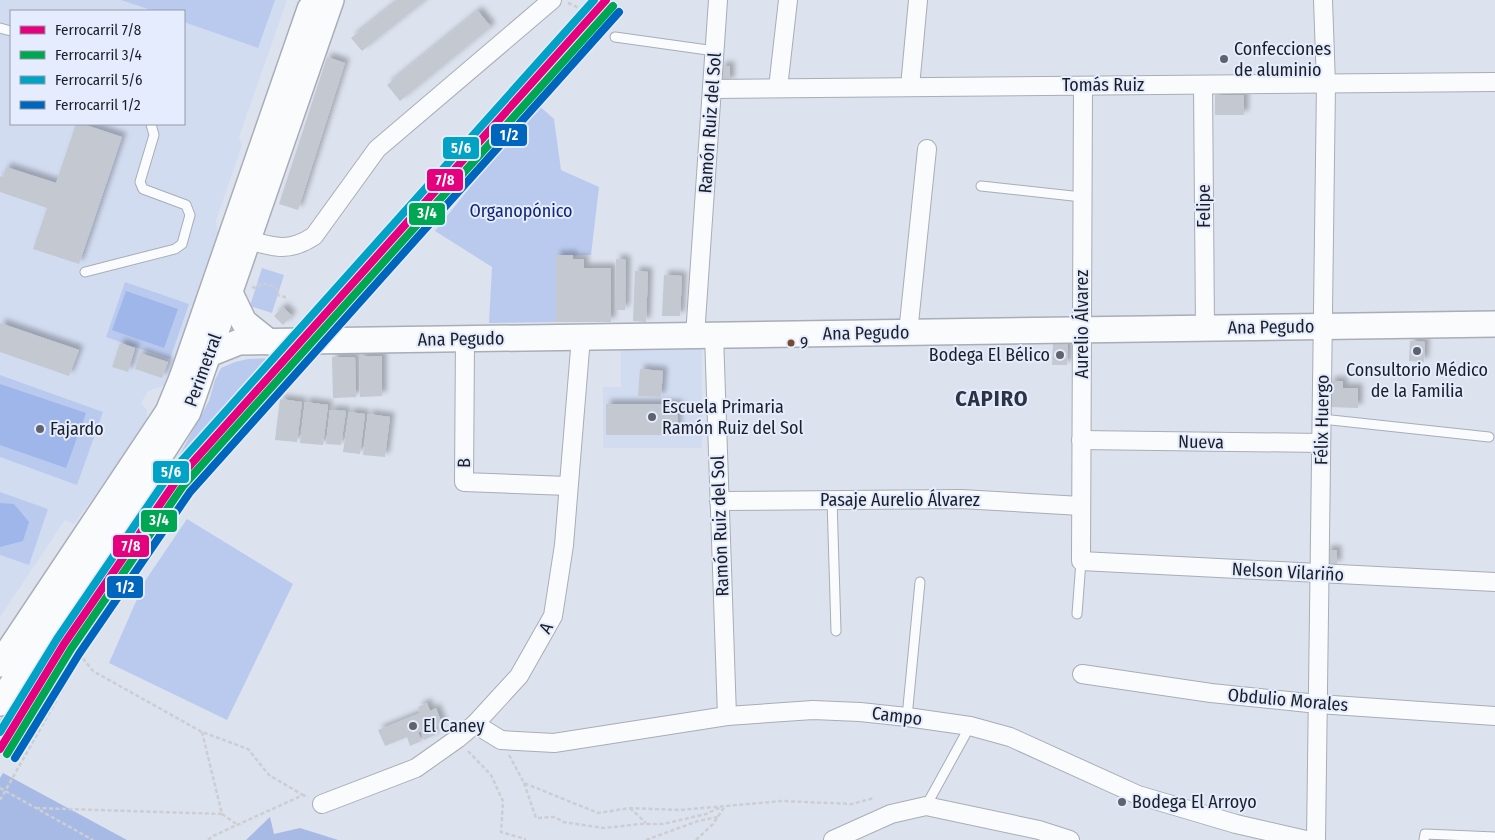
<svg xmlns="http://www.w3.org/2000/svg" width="1495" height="840" font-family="'Fira Sans Condensed',sans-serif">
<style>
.built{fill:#d2dcf1;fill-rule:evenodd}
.green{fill:#bacaee}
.forest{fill:#a7b9e5}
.water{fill:#9fb6ea}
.building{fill:#c3c8d1;filter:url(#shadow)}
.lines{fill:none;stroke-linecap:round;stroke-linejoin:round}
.lane-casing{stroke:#a8adb6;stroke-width:11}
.street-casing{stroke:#a8adb6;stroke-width:20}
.secondary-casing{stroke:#a8adb6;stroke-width:28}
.path{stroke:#ccced1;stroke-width:2.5;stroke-dasharray:4 2.5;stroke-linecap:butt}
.lane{stroke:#fafbfc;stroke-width:9}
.street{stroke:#fafbfc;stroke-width:18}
.secondary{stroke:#fafbfc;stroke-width:25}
.rail-1-casing{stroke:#e4ecfe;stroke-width:11}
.rail-2-casing{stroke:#e4ecfe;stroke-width:11}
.rail-3-casing{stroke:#e4ecfe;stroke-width:11}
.rail-4-casing{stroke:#e4ecfe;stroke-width:11}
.rail-1{stroke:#e5007d;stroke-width:8}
.rail-2{stroke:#00a651;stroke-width:8}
.rail-3{stroke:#01a2c6;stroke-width:8}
.rail-4{stroke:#0065bd;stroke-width:8}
.poi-dot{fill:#5f636d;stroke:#e4ecfe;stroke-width:2}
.bus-dot{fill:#7a4b2a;stroke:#e4ecfe;stroke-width:2}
.labels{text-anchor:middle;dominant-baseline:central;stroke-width:4;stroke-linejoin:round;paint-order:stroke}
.bus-label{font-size:17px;fill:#1b1f27;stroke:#e4ecfe;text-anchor:start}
.poi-label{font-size:18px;fill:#1b1f27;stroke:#e4ecfe;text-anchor:start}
.street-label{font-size:18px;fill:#1b1f27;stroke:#e4ecfe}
.park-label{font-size:18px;fill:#102676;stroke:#e4ecfe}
.district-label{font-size:22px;font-weight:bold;letter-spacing:1px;fill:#2b3344;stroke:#e4ecfe}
.line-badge{stroke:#e4ecfe;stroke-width:2}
.badge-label{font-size:14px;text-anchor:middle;font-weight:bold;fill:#fff}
</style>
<defs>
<filter id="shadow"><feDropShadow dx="4.5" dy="-4.5" stdDeviation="2.5" flood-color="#0004"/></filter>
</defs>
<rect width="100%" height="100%" fill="#dce2ee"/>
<g class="built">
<path d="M 0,0 L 287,0 L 239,137 L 242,145 L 216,221 L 219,239 L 169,384 L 148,391 L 141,403 L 147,410 L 147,423 L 74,524 L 65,520 L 0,617 ZM 11,11 L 184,11 L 184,124 L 11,124 Z"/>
<polygon points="621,348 702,348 702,448 603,448 603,387 621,387"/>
</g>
<g class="green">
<polygon points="121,0 275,0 258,48 184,22 184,11 154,11"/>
<polygon points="537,104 554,119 561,170 599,187 591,255 556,256 556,322 489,323 492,267 435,231"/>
<polygon points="262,268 284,275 272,313 250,306"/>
<polygon points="125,282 189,304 170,359 106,337"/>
<path d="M 269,358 C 240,393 210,428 183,464 C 117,553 57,646 0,740 L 0,720 L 180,454 L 209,401 L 215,380 L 221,368 L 235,362 L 248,359 Z"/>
<polygon points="0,375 103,412 77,485 0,457"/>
<polygon points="0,492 48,509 29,565 0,555"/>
<polygon points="187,519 293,584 227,720 109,663 145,581"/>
</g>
<g class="forest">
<polygon points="3,773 127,840 0,840 0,778"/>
<polygon points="270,817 274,834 300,828 338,840 246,840"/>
</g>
<g class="water">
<polygon points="126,291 178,309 164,348 112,330"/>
<polygon points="0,384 86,413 66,468 0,445"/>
<polygon points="0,503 14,504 29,522 23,541 0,547"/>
</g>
<g class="building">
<polygon points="399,0 426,0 362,51 351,38"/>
<polygon points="478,11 491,27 400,101 387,85"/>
<polygon points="327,57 345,63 298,210 279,204"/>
<polygon points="721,66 730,66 730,82 720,82"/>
<rect x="1215" y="95" width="29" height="20"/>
<polygon points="76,124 83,124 122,137 79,264 33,249 47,208 0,192 0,176 3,177 6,167 56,183"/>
<polygon points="556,255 573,255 573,259 584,259 584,268 611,268 611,322 556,322"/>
<polygon points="616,259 626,260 625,310 615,310"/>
<polygon points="635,271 648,272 646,322 633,321"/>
<polygon points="664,275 682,276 680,316 662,316"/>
<polygon points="283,307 292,316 283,325 274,316"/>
<polygon points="0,323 79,350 69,376 0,352"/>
<polygon points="1410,341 1425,342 1424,362 1409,361"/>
<polygon points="120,343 135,348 128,372 112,367"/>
<polygon points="1053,344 1068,344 1067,365 1052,365"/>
<polygon points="140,353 168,362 162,378 135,369"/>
<polygon points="359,356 382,356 382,396 360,397"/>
<polygon points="332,357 355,357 356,397 333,398"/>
<polygon points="640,369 663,371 661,397 638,396"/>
<polygon points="1330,381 1343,381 1343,388 1358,388 1358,408 1330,407"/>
<polygon points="280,399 302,402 297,442 275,440"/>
<polygon points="305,402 328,405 323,445 300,443"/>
<polygon points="606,404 678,404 677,435 606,435"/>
<polygon points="330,410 346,411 341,445 326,444"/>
<polygon points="349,412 365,414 360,454 343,452"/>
<polygon points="368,414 390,417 385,457 363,455"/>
<polygon points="1326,550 1337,550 1337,565 1326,564"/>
<polygon points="427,703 430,711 436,708 442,724 432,728 435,735 424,740 421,731 418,732 421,741 410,746 407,737 385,746 378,730 420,713 418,707"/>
</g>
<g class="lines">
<g class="lane-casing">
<g id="lane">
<polyline points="0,28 11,31"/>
<polyline points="615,37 715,51"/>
<polyline points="981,186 1082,197"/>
<polyline points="85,272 175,249 182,244 190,215 186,205 143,189 140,182 154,135 151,124"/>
<polyline points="1322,419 1489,437"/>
<polyline points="832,499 836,631"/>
<polyline points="1077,614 1081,561"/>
<polyline points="907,717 920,582"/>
<polyline points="926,806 970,726"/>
<polyline points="1424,840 1425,834 1495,837"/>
</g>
</g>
<g class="street-casing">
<g id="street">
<polyline points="1203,85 1205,328"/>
<polyline points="1083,86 1081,561 1495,582"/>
<polyline points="910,87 918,0"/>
<polyline points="778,88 788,0"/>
<polyline points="712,89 1495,82"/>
<path d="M 248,240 C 275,248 290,252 314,236 L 377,149 L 552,0"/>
<polyline points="908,333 927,149"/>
<polyline points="714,335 727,716"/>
<polyline points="695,336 718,0"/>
<polyline points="465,339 464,482 568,486"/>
<polyline points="1081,440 1321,443"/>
<polyline points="719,501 961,499 1081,506"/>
<polyline points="1082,674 1211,693 1318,704 1495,716"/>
<polyline points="475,724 501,740 554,743 727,716 813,710 860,712 907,717 970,726 1010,737 1138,795 1236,824 1306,840"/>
<polyline points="322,804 416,768 457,739 475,724 519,676 553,616 564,545 581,337"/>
<polyline points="833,840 891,814 926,806 1039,830 1070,840"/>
<polyline points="1316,840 1326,84 1323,0"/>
</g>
</g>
<g class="secondary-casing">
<g id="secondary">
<polyline points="230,293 244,322 269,342"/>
<polyline points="182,378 209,354 239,342 1495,324"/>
<polyline points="0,664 168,412 182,378 310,9"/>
<polyline points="0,703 188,412 331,0"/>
</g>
</g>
<g class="path">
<polyline points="568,3 592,14 608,30"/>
<polyline points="252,287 256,288 263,283 276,287 278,295 288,298"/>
<polyline points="62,643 81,656 93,671 202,732 248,749 269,775 303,795"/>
<polyline points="202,732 222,814 238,825"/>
<polyline points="468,751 491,775 503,801 501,832 525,839 525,840"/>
<polyline points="509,755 524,783 598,813 630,808 680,810 782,801 852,804 874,798"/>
<polyline points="524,783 536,818 555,817 563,822 604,828 640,824 663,824 706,814 721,807"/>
<polyline points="0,788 93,840"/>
<polyline points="0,800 116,595"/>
<polyline points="36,808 222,814"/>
<polyline points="630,808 646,823"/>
<polyline points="208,840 213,836 303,795 308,797"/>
<polyline points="646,840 698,821 718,817"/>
<polyline points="696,840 713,824 725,806"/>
</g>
<use href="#lane" class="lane"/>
<use href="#street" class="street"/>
<use href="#secondary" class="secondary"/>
<g class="rail-1-casing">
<polyline id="rail-1" points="0,749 64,644 176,481 606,0"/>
</g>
<g class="rail-2-casing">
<polyline id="rail-2" points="7,754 71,649 183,486 613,6"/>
</g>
<g class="rail-3-casing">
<polyline id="rail-3" points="0,732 57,639 169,475 594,0"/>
</g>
<g class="rail-4-casing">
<polyline id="rail-4" points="15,758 79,654 190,492 619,12"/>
</g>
<use href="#rail-1" class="rail-1"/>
<use href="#rail-2" class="rail-2"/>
<use href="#rail-3" class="rail-3"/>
<use href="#rail-4" class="rail-4"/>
</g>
<g class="poi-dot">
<circle cx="1224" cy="59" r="5"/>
<circle cx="1417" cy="351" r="5"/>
<circle cx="1060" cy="355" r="5"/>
<circle cx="652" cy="417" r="5"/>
<circle cx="40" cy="429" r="5"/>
<circle cx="413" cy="726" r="5"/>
<circle cx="1122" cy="802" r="5"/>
</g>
<circle class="bus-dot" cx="791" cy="343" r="4.5"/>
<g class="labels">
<g class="bus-label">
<text x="800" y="343">9</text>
</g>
<g class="poi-label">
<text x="1234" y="49">Confecciones<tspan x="1234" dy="21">de aluminio</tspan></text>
<text x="1050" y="355" text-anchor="end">Bodega El Bélico</text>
<text x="1417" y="370" text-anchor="middle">Consultorio Médico<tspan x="1417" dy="21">de la Familia</tspan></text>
<text x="662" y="407">Escuela Primaria<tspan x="662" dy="21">Ramón Ruiz del Sol</tspan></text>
<text x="50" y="429">Fajardo</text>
<text x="423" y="726">El Caney</text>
<text x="1132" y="802">Bodega El Arroyo</text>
</g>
<g class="street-label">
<text x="1103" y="85">Tomás Ruiz</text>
<text transform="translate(710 123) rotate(-86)">Ramón Ruiz del Sol</text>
<text transform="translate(1204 206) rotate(-90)">Felipe</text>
<text transform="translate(1082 324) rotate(-90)">Aurelio Álvarez</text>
<text transform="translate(1271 327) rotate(-1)">Ana Pegudo</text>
<text transform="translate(866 333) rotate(-1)">Ana Pegudo</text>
<text transform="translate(461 339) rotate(-1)">Ana Pegudo</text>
<text transform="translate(203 370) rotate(-70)">Perimetral</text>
<text transform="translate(1322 420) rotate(-89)">Félix Huergo</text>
<text transform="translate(1201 442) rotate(1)">Nueva</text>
<text transform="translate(464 463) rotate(-89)">B</text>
<text x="900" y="500">Pasaje Aurelio Álvarez</text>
<text transform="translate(720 526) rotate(-92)">Ramón Ruiz del Sol</text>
<text transform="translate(1288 572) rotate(3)">Nelson Vilariño</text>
<text transform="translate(546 628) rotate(-61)">A</text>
<text transform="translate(1288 700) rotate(5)">Obdulio Morales</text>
<text transform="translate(897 716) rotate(7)">Campo</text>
</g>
<g class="park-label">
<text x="521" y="211">Organopónico</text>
</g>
<g class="district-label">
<text x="992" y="398">CAPIRO</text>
</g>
</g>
<g class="line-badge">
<rect x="490" y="123" width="38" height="24" rx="5" fill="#0065bd"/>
<rect x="442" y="136" width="38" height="24" rx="5" fill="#01a2c6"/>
<rect x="426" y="168" width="38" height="24" rx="5" fill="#e5007d"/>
<rect x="408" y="202" width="38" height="24" rx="5" fill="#00a651"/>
<rect x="152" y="460" width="38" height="24" rx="5" fill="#01a2c6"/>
<rect x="140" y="509" width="38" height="24" rx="5" fill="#00a651"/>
<rect x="112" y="534" width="38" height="24" rx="5" fill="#e5007d"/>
<rect x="106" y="575" width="38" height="24" rx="5" fill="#0065bd"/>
</g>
<g class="badge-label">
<text x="509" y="140">1/2</text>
<text x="461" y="153">5/6</text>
<text x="445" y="185">7/8</text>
<text x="427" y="218">3/4</text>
<text x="171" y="477">5/6</text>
<text x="159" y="525">3/4</text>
<text x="131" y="551">7/8</text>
<text x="125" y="592">1/2</text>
</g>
<rect x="10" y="10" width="175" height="115" fill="#e4ecfe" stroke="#949aa8"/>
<rect x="20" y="26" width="25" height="8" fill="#e5007d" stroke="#949aa8"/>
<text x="55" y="35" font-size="15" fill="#1b1f27">Ferrocarril 7/8</text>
<rect x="20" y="51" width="25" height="8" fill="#00a651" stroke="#949aa8"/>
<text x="55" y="60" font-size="15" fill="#1b1f27">Ferrocarril 3/4</text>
<rect x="20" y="76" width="25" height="8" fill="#01a2c6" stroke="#949aa8"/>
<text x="55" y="85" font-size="15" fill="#1b1f27">Ferrocarril 5/6</text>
<rect x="20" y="101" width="25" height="8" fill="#0065bd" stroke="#949aa8"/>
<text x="55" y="110" font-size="15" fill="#1b1f27">Ferrocarril 1/2</text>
</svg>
